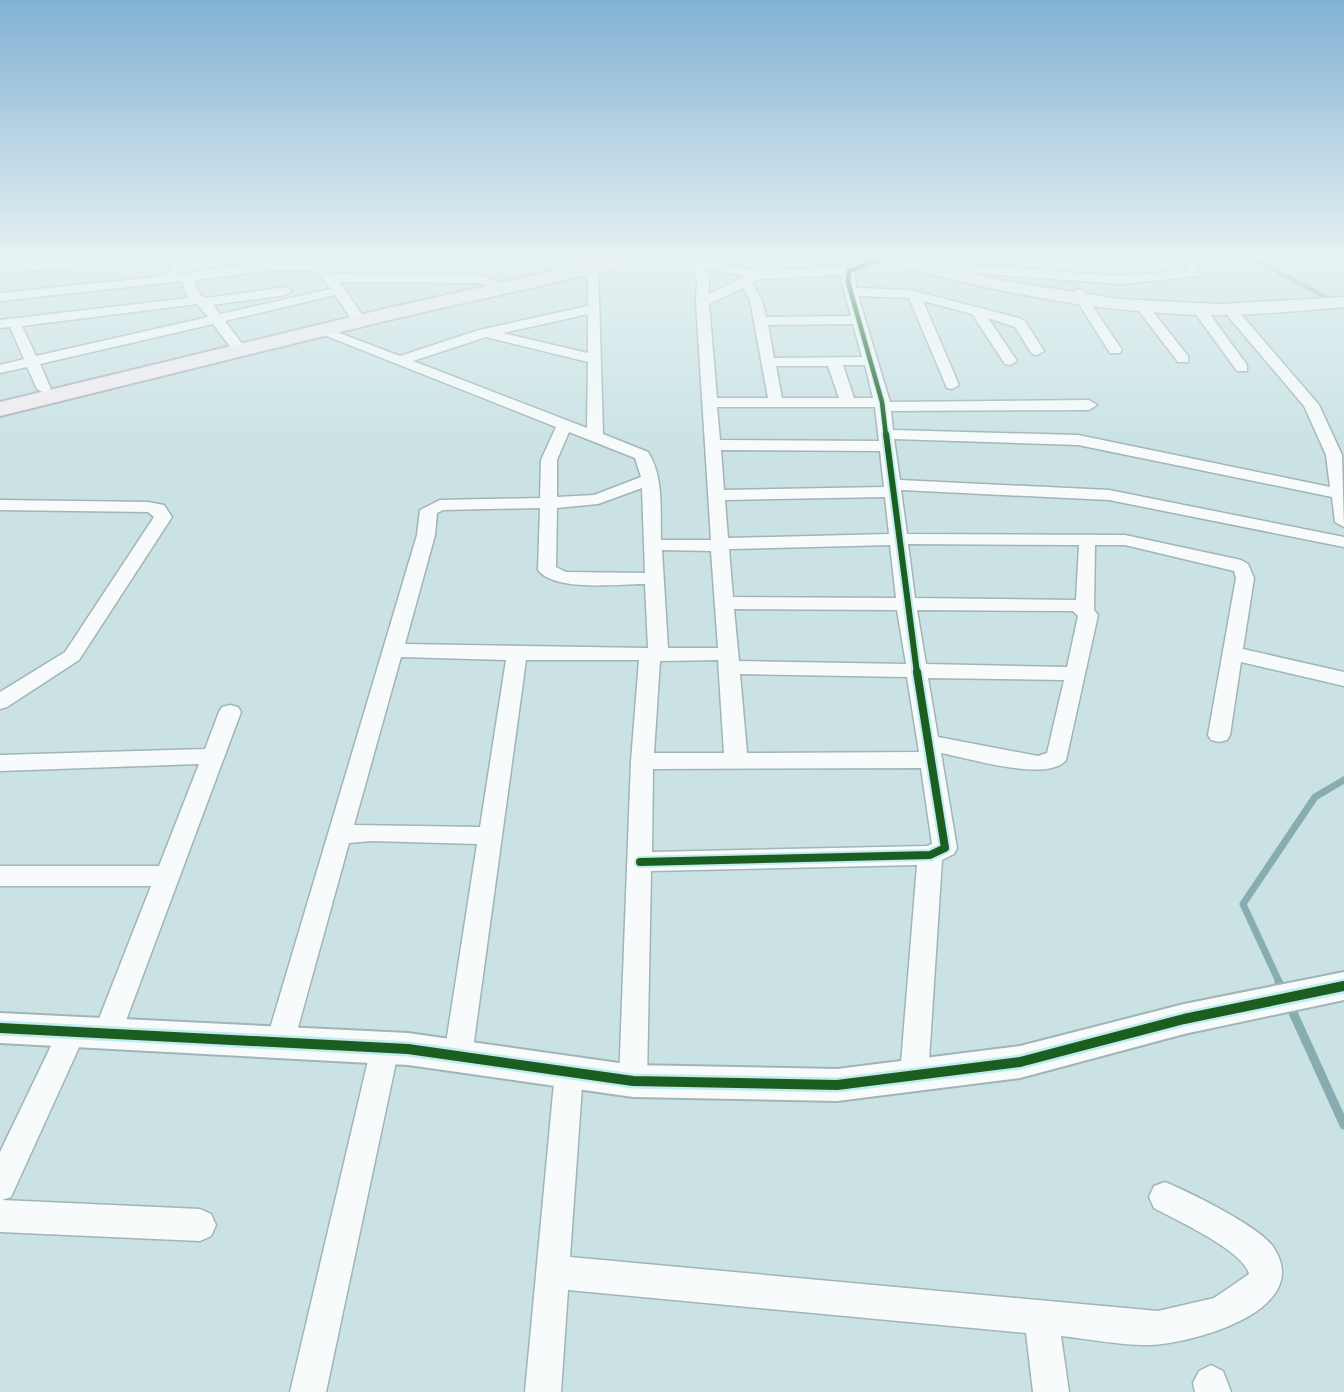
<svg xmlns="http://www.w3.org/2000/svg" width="1344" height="1392" font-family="'Titillium Web',sans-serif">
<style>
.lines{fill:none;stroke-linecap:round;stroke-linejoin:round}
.stream-far2{stroke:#88adb0;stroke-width:4.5}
.stream-far1{stroke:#88adb0;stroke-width:7}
.stream{stroke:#88adb0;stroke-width:9}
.minor-casing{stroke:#a1b4b6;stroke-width:3}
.tertiary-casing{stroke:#a1b4b6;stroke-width:4}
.secondary-casing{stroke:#a1b4b6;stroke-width:3}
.trunk-casing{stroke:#b0b3ba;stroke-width:4}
.minor{fill:#f7fbfb;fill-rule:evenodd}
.tertiary{fill:#f7fbfb;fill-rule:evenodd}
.secondary{fill:#f4f6f7;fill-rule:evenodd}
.trunk{fill:#f0ecf0;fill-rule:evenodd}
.cycleway-far3-casing{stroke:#c0ebef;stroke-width:7}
.cycleway-far2-casing{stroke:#c0ebef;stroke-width:10}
.cycleway-far1-casing{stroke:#c0ebef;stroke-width:12}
.cycleway-casing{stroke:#c0ebef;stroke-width:15}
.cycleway-far3{stroke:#1b5e20;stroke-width:4.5}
.cycleway-far2{stroke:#1b5e20;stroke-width:6}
.cycleway-far1{stroke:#1b5e20;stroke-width:8}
.cycleway{stroke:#1b5e20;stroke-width:10}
</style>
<rect width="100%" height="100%" fill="#cae2e4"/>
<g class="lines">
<polyline class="stream-far2" points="1247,255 1344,307"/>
<polyline class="stream-far1" points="1280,984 1243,904 1315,797 1344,780"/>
<g class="stream">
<polyline points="1279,983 1282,989"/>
<polyline points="1290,1006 1344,1125"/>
</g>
<g class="minor-casing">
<g id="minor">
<path d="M 181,255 L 193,255 L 179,274 C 215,270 288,255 321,264 C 327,266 330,270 333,274 L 480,275 L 502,284 L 496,288 L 479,283 L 339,282 L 364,317 L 362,320 L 352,320 L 335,295 L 225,321 L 243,345 L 236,349 L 231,348 L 213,324 L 40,364 L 51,389 L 44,393 L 37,389 L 27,367 L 0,373 L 0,365 L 24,359 L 10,327 L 0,328 L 0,320 L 188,298 L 182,281 L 0,301 L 0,293 L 165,276 ZM 276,270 L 316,271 L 331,289 L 220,314 L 213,305 L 286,295 L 292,291 L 286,287 L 206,298 L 200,295 L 194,280 ZM 197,304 L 208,317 L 36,356 L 22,326 Z"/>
<path d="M 686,255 L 698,255 L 701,261 L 759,271 L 847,267 L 881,255 L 897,255 L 855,273 L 856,288 L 910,290 L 1019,318 L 1025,321 L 1044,351 L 1037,355 L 1032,354 L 1015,327 L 988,318 L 1017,361 L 1010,365 L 1005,364 L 972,314 L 923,301 L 959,385 L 952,389 L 947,388 L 909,298 L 858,296 L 890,402 L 1089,400 L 1097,405 L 1089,410 L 891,411 L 893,430 L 1078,435 L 1330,487 L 1326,455 L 1304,406 L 1222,309 L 1229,305 L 1234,306 L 1319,405 L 1342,455 L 1344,527 L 1335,522 L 1332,497 L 1078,445 L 894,439 L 900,480 L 1109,490 L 1344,537 L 1344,547 L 1109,500 L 901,490 L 907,534 L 1125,535 L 1241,560 L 1248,564 L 1254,578 L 1243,649 L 1344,672 L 1344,686 L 1241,662 L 1230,735 L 1227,740 L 1219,742 L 1211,740 L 1208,735 L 1236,578 L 1234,571 L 1125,545 L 1095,545 L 1094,610 L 1098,615 L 1066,760 C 1048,783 968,758 941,753 L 957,848 L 954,854 L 942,860 L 928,1076 L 924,1085 L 914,1089 L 904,1085 L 900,1076 L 917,865 L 651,871 L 647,1081 L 643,1090 L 633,1094 L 623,1090 L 619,1081 L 631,761 L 639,660 L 526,660 L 472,1056 L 468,1065 L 458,1069 L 448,1065 L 444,1056 L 477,844 L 372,841 L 349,843 L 294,1042 L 290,1051 L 280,1054 L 270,1051 L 266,1042 L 417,535 L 420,510 L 440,500 L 540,498 L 541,460 L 556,427 L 314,331 L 316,328 L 326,328 L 400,356 L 479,330 L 588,306 L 588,266 L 598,263 L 603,434 L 648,452 C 664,476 660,511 661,540 L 711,540 L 696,302 L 697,278 ZM 705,269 L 746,276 L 709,294 L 709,278 ZM 842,275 L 842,282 L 851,316 L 766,317 L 762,300 L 752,283 L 761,279 ZM 743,288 L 750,300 L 768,398 L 717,398 L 709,304 ZM 588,314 L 588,353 L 503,333 ZM 853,324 L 862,357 L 774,358 L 768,325 ZM 486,337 L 588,362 L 587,428 L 413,361 ZM 843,365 L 865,365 L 873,398 L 854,398 ZM 776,366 L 828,366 L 839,398 L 782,398 ZM 717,407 L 875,407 L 879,441 L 720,440 ZM 569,432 L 635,458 L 641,477 L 594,495 L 557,497 L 557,460 ZM 721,450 L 880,451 L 884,487 L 724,490 ZM 642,488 L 645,573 L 566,572 L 556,567 L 557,508 L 598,504 ZM 885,497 L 889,534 L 728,538 L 725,500 ZM 540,508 L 538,570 C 555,592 618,584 645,584 L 648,648 L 405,644 L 435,535 L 437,513 L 443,510 ZM 908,544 L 1079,545 L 1076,600 L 915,598 ZM 890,545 L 896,598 L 733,597 L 729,549 ZM 662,550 L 711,551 L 718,648 L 668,648 ZM 734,609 L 897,610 L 906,664 L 739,661 ZM 917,610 L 1073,611 L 1078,616 L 1067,667 L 926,664 ZM 401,657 L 506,660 L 480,827 L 354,825 ZM 718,660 L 724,753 L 654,753 L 660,661 ZM 740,674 L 907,677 L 919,752 L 747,753 ZM 928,678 L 1064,680 L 1047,753 L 1038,756 L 938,737 ZM 921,768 L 932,844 L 927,846 L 652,852 L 653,769 Z"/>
<polygon points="1181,255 1193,255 1200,273 1198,276 1120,284 957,272 951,268 957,264 1120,276 1187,270"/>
<polygon points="81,260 85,261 85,267 0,273 0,265"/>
<polygon points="1078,289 1082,290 1122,350 1120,353 1110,353 1108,350 1072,293"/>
<polygon points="1141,302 1146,303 1188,356 1188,362 1178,362 1135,306"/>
<polygon points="1199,305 1204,306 1247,365 1247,371 1237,371 1192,309"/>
<polygon points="0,500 148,502 164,505 172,517 79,660 7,707 0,709 0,692 65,652 154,517 148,512 0,510"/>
<polygon points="230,705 238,707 241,712 121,1034 117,1043 107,1046 97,1043 93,1034 151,886 0,886 0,866 159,866 199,764 0,771 0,755 205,749 219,712 222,707"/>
<polygon points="72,1020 82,1023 86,1032 11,1197 2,1200 200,1209 211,1214 216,1225 211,1236 200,1241 0,1232 0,1152 62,1023"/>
<polygon points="385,1036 395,1039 399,1048 326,1392 290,1392 371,1048 375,1039"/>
<path d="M 569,1059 L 579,1063 L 583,1072 L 570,1257 L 1158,1311 L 1214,1298 L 1249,1274 C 1244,1251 1176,1220 1154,1208 L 1149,1197 L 1154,1186 L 1165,1182 C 1189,1192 1261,1227 1274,1248 C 1312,1308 1204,1339 1162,1344 C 1135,1348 1089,1339 1061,1336 L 1069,1392 L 1033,1392 L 1026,1333 L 568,1290 L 561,1392 L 525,1392 L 555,1072 L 559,1063 Z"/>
<polygon points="1211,1365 1223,1371 1231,1392 1195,1392 1193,1383 1199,1371"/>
</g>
</g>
<g class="tertiary-casing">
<polygon id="tertiary" points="1344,972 1344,1000 1184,1034 1020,1078 837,1101 633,1097 408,1065 0,1043 0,1013 408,1033 633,1065 837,1069 1020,1046 1184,1004"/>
</g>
<g class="secondary-casing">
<path id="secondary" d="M 873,255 L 899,255 L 999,280 L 1119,299 L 1219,304 L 1344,297 L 1344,307 C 1296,311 1248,316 1200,315 C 1089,312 982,289 875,259 Z"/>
</g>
<g class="trunk-casing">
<polygon id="trunk" points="625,255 658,255 649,261 393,319 0,416 0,402 393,307"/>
</g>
<use href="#minor" class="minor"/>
<use href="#tertiary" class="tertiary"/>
<use href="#secondary" class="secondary"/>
<use href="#trunk" class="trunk"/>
<g class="cycleway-far3-casing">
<polyline id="cycleway-far3" points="886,436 882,402 848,282 849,271 891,255"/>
</g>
<g class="cycleway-far2-casing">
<polyline id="cycleway-far2" points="886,434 917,673"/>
</g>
<g class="cycleway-far1-casing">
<polyline id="cycleway-far1" points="640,862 930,855 945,848 917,672"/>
</g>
<g class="cycleway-casing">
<polyline id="cycleway" points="0,1028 408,1049 633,1081 837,1085 1020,1062 1184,1019 1344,986"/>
</g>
<use href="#cycleway-far3" class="cycleway-far3"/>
<use href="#cycleway-far2" class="cycleway-far2"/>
<use href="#cycleway-far1" class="cycleway-far1"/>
<use href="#cycleway" class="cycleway"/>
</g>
<linearGradient id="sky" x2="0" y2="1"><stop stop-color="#81b1d2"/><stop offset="0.57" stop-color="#e7f2f3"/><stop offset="1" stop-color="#e7f2f3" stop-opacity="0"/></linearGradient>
<rect width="1344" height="450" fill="url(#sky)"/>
</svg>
